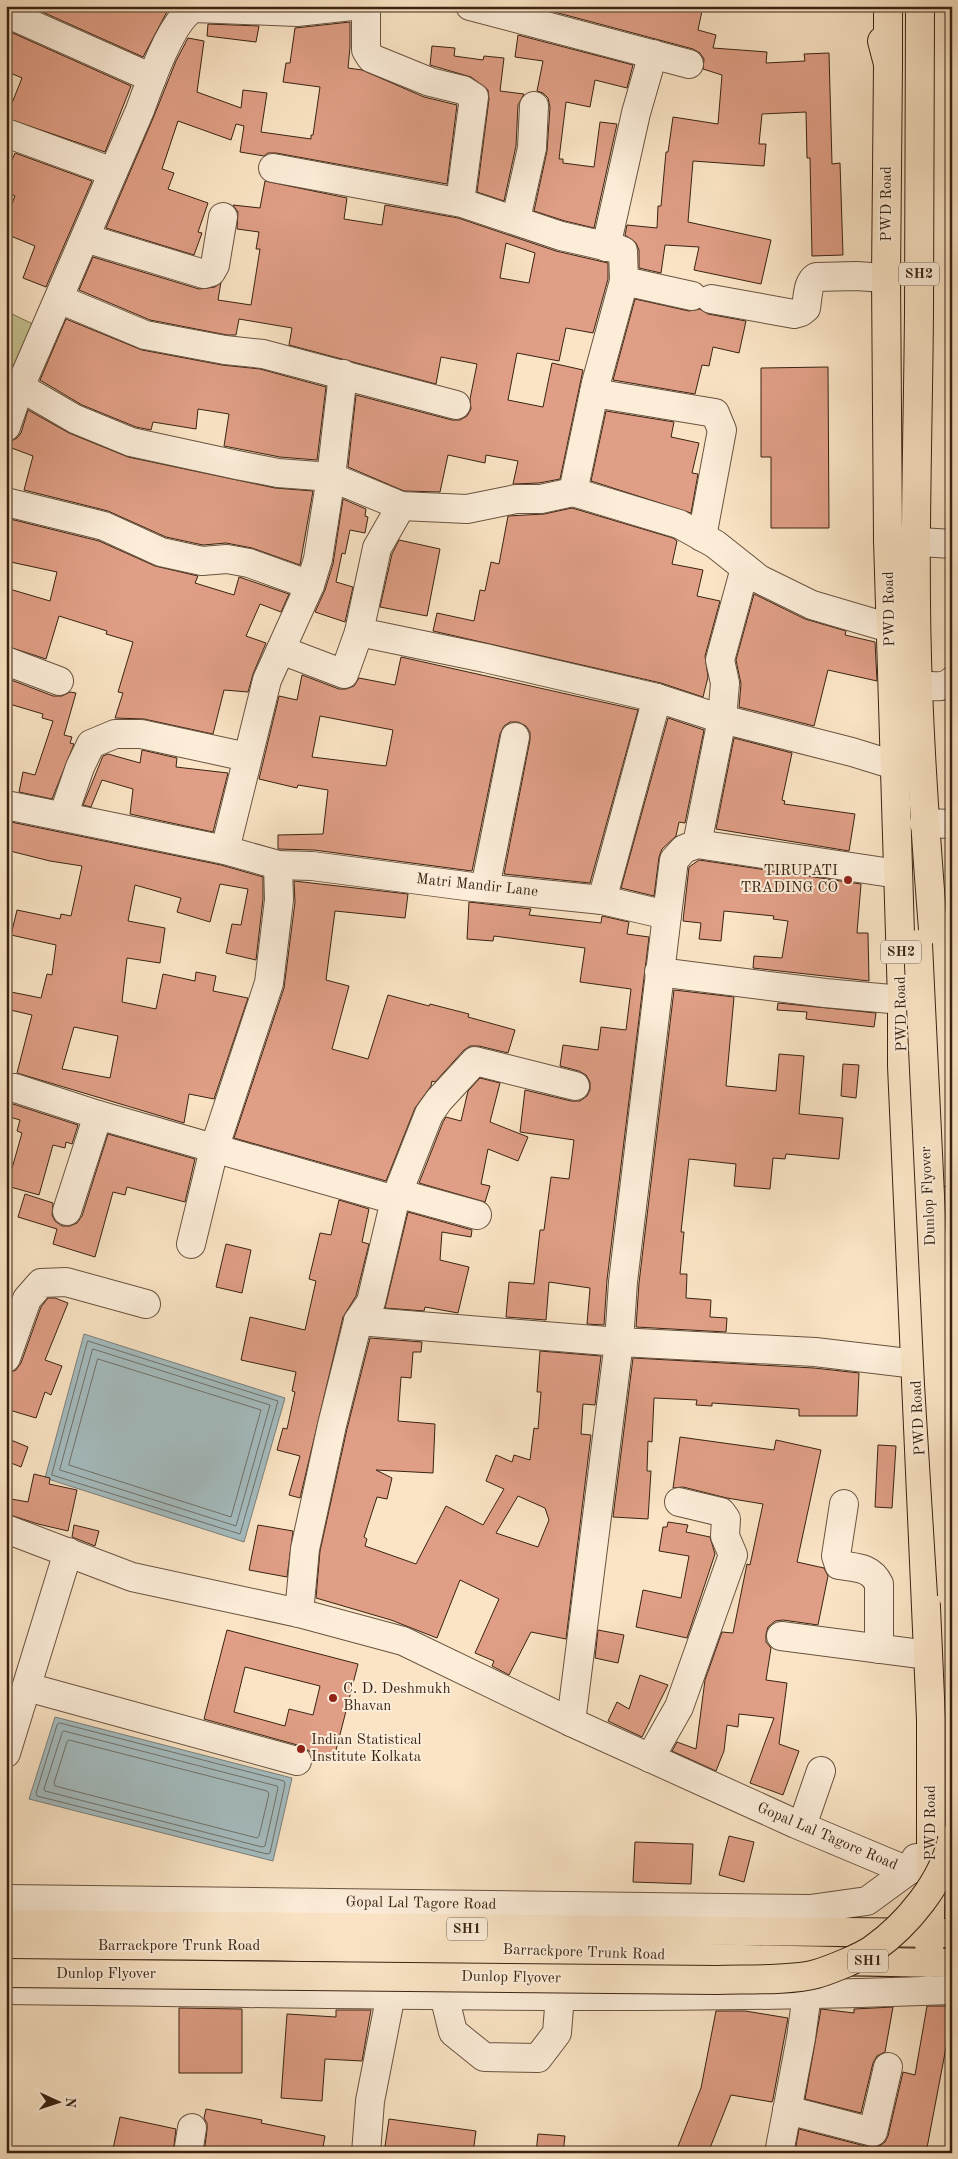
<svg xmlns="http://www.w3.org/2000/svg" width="958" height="2159" font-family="'Old Standard TT',serif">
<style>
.green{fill:#c5c290;stroke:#807251}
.water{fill:#a4bcc0;stroke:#7a7f7a}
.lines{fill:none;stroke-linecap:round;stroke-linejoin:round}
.shore{stroke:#6f7069;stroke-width:1}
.building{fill:#df9e85;stroke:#3a2312;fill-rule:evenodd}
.minor-casing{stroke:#6a533f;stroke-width:30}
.major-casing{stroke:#3a2312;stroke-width:30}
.highway-casing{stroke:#3a2312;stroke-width:30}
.minor{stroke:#fcedd9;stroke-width:28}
.major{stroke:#fae4c5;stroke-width:28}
.highway{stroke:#fae4c5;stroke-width:28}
.major-bridge-casing{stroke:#3a2312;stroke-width:30;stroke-linecap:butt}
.major-bridge{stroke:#fae4c5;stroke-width:28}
.poi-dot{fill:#8f2418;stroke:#fcedd9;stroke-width:2}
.labels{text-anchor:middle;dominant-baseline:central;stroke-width:4;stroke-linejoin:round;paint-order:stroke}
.shield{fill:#fcedd9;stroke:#74604e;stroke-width:1}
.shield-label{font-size:14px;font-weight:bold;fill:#3a2312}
.street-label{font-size:15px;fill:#3a2312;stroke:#fcedd9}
.poi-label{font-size:15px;fill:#3a2312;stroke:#fcedd9;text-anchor:start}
</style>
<rect width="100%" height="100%" fill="#fae4c5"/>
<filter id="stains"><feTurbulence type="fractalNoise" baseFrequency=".004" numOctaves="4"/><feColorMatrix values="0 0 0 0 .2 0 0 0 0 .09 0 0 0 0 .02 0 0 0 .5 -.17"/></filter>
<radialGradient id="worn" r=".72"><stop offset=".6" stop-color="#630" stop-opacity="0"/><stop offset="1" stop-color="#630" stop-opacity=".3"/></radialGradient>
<polygon class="green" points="6,311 39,327 6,407"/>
<g class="water">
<polygon points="84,1334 285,1398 244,1542 45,1478"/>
<polygon points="55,1717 292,1778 273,1861 29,1799"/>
</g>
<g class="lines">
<g class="shore">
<polygon points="88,1341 278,1401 240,1534 52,1475"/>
<polygon points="93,1349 270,1405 236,1526 60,1470"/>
<polygon points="98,1359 261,1410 231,1517 69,1465"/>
<polygon points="60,1723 284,1781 285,1784 270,1853 267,1854 37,1796 36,1793 57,1725"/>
<polygon points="64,1731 277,1786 278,1788 265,1846 262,1847 45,1791 44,1789 62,1733"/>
<polygon points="69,1740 267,1791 269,1794 259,1836 257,1838 55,1786 54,1783 67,1742"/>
</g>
</g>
<g class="building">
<polygon points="29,6 170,6 143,57"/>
<polygon points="532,6 703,6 698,30 716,35 713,48 767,52 766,63 805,61 804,54 829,53 832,164 840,163 843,255 812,256 810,158 807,158 806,112 762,114 759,144 766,144 764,166 693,161 688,222 771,240 761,284 694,270 699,247 665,245 661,273 639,268 639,250 636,243 625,235 627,225 657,228 658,206 661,206 666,152 668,152 673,117 718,124 722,75 703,69 704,59 700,53 693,49"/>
<polygon points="350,22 350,47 348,68 362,70 424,97 457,105 447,184 276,153 268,153 264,156 240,152 244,126 236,124 231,140 178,121 162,169 174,173 168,189 208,203 198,232 202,233 194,255 106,228 154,116 176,61 188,38 204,41 197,92 241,108 243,90 267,93 261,132 311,139 311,135 313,135 320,87 283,82 286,63 290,63 295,28"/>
<polygon points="208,24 259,26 256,42 207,36"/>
<polygon points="6,30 131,86 105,152 6,118 22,78 6,71"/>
<polygon points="518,35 633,65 627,88 595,80 590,107 566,102 559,159 563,159 563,163 594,167 600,122 617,124 594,228 565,221 534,211 547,151 550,107 548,98 543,93 537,91 543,61 515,57"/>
<polygon points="432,46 455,48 454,56 483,60 484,56 504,58 500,91 524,94 518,105 516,146 504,201 477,192 489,99 488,90 471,77 430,65"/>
<polygon points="15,153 92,181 46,287 23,278 35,246 6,234 6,218 15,196 6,192 6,174"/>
<path d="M 265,181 L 347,198 L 344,219 L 382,225 L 385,205 L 458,218 L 556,251 L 608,263 L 608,279 L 593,333 L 566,328 L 559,361 L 517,353 L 508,400 L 543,407 L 552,363 L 583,370 L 560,479 L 539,483 L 513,484 L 518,461 L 486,455 L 485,463 L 448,455 L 440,492 L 404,491 L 348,467 L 356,395 L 452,420 L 460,420 L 467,416 L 471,409 L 470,399 L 477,364 L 441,357 L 436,384 L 289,345 L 292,328 L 239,319 L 236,335 L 227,335 L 150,320 L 79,290 L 93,257 L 199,289 L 215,287 L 221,282 L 218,300 L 251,305 L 260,249 L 256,249 L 259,232 L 237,229 L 238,212 L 233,205 L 260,208 ZM 506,243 L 535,253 L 529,283 L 500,278 Z"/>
<polygon points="635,299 689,311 700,309 708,314 746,321 739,353 713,347 709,366 702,365 695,394 613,380"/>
<polygon points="66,319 142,350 222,365 260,369 326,387 317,460 280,457 224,446 229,414 198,409 196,429 153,422 151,430 136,427 82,405 40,380"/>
<polygon points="828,367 829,528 771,528 771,457 761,457 761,368"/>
<polygon points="28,410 69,433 128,457 275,488 313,491 300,565 252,548 226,543 203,545 166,537 108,511 24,490 33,456 9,447 11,441 17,438 21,433"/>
<polygon points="606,411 674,422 671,437 699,443 692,473 698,474 691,513 591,481"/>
<polygon points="343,499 366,509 365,516 368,517 365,533 350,530 345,554 342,553 336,582 353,587 345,622 315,612 325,590 333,564"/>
<polygon points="572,508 673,538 677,541 672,564 703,570 697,596 720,601 705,656 708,677 703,697 661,683 433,631 437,613 474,621 480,590 485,591 491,562 499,564 508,516 544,514"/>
<polygon points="6,518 99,541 155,566 198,576 195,583 234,595 239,577 289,594 281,612 260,604 246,636 266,643 253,674 248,692 224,690 213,734 144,719 115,718 123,693 118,692 133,642 106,634 107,631 59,616 46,659 6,646 6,588 50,601 57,572 6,561"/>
<polygon points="399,540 440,549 427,616 380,607 392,554"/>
<polygon points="754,594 805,619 846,631 845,635 875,642 877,681 828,670 814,726 739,707 741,684 736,660"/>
<path d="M 401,657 L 638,710 L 590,883 L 504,874 L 530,740 L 530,732 L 526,726 L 518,722 L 510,722 L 504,726 L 500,734 L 472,871 L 314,850 L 278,849 L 278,835 L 323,834 L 328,790 L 298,785 L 297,788 L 259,779 L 279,696 L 297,700 L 302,675 L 339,689 L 346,689 L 354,686 L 359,678 L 395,685 ZM 320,716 L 393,730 L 386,766 L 312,757 Z"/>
<polygon points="6,678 53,696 62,696 70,692 76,693 64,735 72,737 70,743 74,744 52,799 19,792 23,772 35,775 53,721 42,718 43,714 6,703"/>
<polygon points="668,718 704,730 685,823 679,822 676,836 662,849 659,857 654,896 621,888"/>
<polygon points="734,738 792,753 782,800 785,801 784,804 855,814 849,851 716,829"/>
<polygon points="142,750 177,758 176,767 228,773 213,832 130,814 133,789 102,780 91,807 83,805 103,756 108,754 140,763"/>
<path d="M 6,821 L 221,865 L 263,877 L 263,899 L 256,960 L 226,953 L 232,924 L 241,925 L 248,889 L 220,884 L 210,922 L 177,912 L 181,898 L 135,885 L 128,921 L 165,928 L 160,963 L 127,958 L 122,1002 L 156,1009 L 163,974 L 195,981 L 196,972 L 216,976 L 213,991 L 248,998 L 214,1099 L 189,1094 L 184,1123 L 17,1073 L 32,1015 L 6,1009 L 6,991 L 41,998 L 47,974 L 52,975 L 56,945 L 11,935 L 17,910 L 60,919 L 61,914 L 71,916 L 82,866 L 50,861 L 6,850 ZM 74,1027 L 118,1036 L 110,1078 L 62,1069 Z"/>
<polygon points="699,860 861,884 857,933 868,933 869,981 753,968 754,956 782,958 788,921 773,919 774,916 724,911 721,941 699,939 701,923 683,921 689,867"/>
<polygon points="294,881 408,894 405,918 335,911 326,980 349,986 332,1049 368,1059 388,995 429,1006 430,1004 469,1014 468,1017 515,1030 508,1053 479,1046 470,1046 464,1050 435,1082 432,1081 431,1086 415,1108 386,1181 234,1138 284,988 295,902"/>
<polygon points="469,902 531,909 529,915 601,923 602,916 629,922 627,934 649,937 607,1280 604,1325 587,1324 590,1288 549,1282 546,1320 506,1317 509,1282 534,1284 540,1230 544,1230 551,1177 569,1179 574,1140 520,1132 525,1090 571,1101 580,1101 587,1096 590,1090 590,1082 586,1075 579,1071 560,1066 563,1045 598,1050 601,1027 626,1030 631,989 580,982 585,948 494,936 493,941 467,939"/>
<polygon points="674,990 734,997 726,1086 776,1091 779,1054 804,1056 799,1114 843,1118 839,1159 786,1154 785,1159 773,1158 770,1189 734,1186 736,1164 689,1159 681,1232 684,1232 680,1274 687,1274 686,1298 711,1300 710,1317 727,1318 726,1332 636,1327 639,1283"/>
<polygon points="778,1003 876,1013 874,1027 806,1019 807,1012 777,1010"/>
<polygon points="843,1064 859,1065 856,1098 841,1096"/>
<polygon points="480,1078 500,1083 490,1122 528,1137 518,1161 488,1149 481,1184 490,1186 485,1202 419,1183 443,1122 446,1117 461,1121 468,1091"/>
<polygon points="6,1104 13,1104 78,1125 72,1144 66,1142 65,1148 53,1145 39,1195 7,1186 22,1133 17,1131 20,1120 6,1116"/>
<polygon points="108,1134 195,1159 185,1202 127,1187 125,1195 113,1192 95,1257 53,1244 57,1229 18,1217 25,1194 53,1203 52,1215 55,1221 62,1226 70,1226 77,1223 82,1216"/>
<polygon points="339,1200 369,1209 362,1242 369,1244 356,1296 343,1317 300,1498 289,1495 300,1456 277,1450 283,1428 287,1429 295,1392 292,1391 296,1372 241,1360 250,1317 305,1330 316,1281 309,1279 320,1233 331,1235"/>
<polygon points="408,1212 472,1230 471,1237 442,1232 440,1260 469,1267 458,1313 425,1307 424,1311 385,1308"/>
<polygon points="226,1244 251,1250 242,1293 216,1287"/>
<polygon points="48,1298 55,1298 68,1303 45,1360 62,1366 51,1395 45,1392 36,1418 6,1409 6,1386 11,1372 16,1370 21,1363 41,1307"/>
<path d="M 370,1338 L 422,1342 L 421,1352 L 413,1352 L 411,1378 L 401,1377 L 398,1421 L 435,1424 L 433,1473 L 376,1470 L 392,1478 L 387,1499 L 377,1497 L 364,1537 L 367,1539 L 365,1546 L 416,1564 L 446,1506 L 483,1525 L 504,1489 L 486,1481 L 496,1455 L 512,1462 L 514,1455 L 530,1460 L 534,1428 L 538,1429 L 541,1392 L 537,1392 L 540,1351 L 601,1356 L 595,1405 L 583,1404 L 581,1434 L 591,1435 L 566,1639 L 531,1632 L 509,1675 L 492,1666 L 494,1661 L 475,1653 L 499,1599 L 460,1580 L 437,1638 L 391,1620 L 316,1598 L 320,1551 L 347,1429 ZM 518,1496 L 545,1508 L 549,1520 L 538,1547 L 496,1533 Z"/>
<polygon points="633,1358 814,1368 859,1373 857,1416 799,1416 799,1409 712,1403 712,1406 696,1405 697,1400 654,1398 652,1442 648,1441 647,1471 651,1471 648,1519 613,1517"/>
<polygon points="680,1437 774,1450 776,1440 821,1450 797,1562 824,1568 828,1576 818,1625 783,1620 775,1621 768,1627 766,1634 766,1642 771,1648 766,1680 787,1683 779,1744 799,1751 783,1795 750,1783 774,1718 739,1714 738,1727 727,1725 724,1751 716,1771 672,1751 677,1742 696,1749 705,1680 722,1632 733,1633 747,1564 750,1565 763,1504 727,1498 683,1487 673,1488"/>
<polygon points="6,1438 28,1447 21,1467 6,1461"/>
<polygon points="878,1445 896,1446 892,1508 875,1507"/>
<polygon points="34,1474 50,1478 49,1484 77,1490 68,1531 38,1524 7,1514 11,1499 28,1502"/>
<polygon points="668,1522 688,1525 686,1532 710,1537 715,1554 687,1638 636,1627 643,1590 681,1598 689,1556 659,1551 663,1527 667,1527"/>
<polygon points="74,1525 99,1531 95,1546 72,1537"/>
<polygon points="258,1525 293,1531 287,1577 249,1570"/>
<path d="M 227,1630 L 358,1664 L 334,1758 L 309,1751 L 301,1746 L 204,1719 ZM 245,1667 L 320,1686 L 313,1715 L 289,1709 L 285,1726 L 234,1712 Z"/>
<polygon points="598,1630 624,1635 618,1663 595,1658"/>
<polygon points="640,1675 668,1685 642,1737 608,1721 617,1702 629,1709"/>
<polygon points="729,1836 754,1842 744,1882 719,1875"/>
<polygon points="635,1842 693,1844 691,1884 633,1882"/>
<polygon points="927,2006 952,2006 952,2016 926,2153 898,2153 876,2149 875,2153 806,2153 795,2151 799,2129 869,2147 878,2147 885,2142 888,2136 903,2072 915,2075"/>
<polygon points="893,2007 885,2052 877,2056 873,2063 861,2113 805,2099 821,2009 854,2013 854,2009"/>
<polygon points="179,2008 242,2009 242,2073 179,2073"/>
<polygon points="336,2010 371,2010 362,2061 325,2059 322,2101 281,2098 287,2014 336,2017"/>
<polygon points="716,2011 745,2011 788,2018 773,2099 772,2102 731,2095 708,2153 685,2153 677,2149 701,2088"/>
<polygon points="206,2109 262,2120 261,2123 325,2136 322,2153 204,2153 207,2130 207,2123 204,2118"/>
<polygon points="120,2117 176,2129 173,2153 112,2153"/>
<polygon points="389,2119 476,2131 473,2153 384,2153"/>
<polygon points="538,2134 565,2136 563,2153 536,2153"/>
</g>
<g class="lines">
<g class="minor-casing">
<g id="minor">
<polyline points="366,6 366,50 371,58 430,82 463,90 474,97 460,202"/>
<polyline points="470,6 689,64"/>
<polyline points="6,13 152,78"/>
<polyline points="6,133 113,172"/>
<polyline points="273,168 462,203 561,236 618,249 623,251 624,281 692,296"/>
<polyline points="516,219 532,148 534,106"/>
<polyline points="85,238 204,274 211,272 215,265 223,217"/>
<polyline points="606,247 636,113 653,54"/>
<polyline points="59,299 145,335 225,350 263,354 456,405"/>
<path d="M 711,299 L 794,314 L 801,312 L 806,308 C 808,297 807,283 816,277 L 856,276 L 886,278"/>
<polyline points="343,374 331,477 401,506 467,509 516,499 541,499 573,492 679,524 715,544 759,579 812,605 890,628"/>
<polyline points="20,387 75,419 131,442 237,465 278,473 331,477 318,559 310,585 267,680 225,850"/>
<polyline points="594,393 715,413 722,430 702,537"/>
<path d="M 6,427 L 20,387 L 140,110 C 149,85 171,20 194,8 L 297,12 L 352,6"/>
<polyline points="573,492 596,383 624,281"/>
<polyline points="6,502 104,526 161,552 202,561 227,559 249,563 310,585"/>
<polyline points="401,506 377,548 359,632 485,658 657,698 722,719 852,752 894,765"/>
<polyline points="888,540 952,544"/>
<polyline points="281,650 344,674 359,632"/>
<polyline points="6,661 59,681"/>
<path d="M 918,685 C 929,686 944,689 952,681"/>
<polyline points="6,805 225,850 278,865 312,866 473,887 602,900 667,915 674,860 684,849 697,844 898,874"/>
<polyline points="63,816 80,767 91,744 115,734 141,734 247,757"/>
<polyline points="924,823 952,824"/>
<polyline points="697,844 722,719 725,683 720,660 745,568"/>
<polyline points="485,888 515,737"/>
<polyline points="602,900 657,698"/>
<polyline points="667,915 623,1282 619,1342 815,1352 916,1364"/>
<polyline points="659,972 825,993 902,1000"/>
<polyline points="6,1088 15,1088 98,1115 395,1200 371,1302 358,1321 332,1425 305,1549 299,1613"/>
<polyline points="397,1193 477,1215"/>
<polyline points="395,1200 429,1114 439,1100 475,1061 575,1086"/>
<polyline points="67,1211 98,1115"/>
<polyline points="191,1244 214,1149 269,983 279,900 278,865"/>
<polyline points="358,1321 619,1342 571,1722"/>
<polyline points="6,1358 27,1299 41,1283 66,1282 146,1304"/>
<path d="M 844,1504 L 836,1556 L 839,1565 C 857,1568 871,1567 879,1584 L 879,1649"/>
<polyline points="6,1529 132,1577 299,1613 403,1641 571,1722 796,1824 908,1871"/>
<polyline points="781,1636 928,1655"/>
<polyline points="27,1687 297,1761"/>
<polyline points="6,1753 68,1552"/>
<polyline points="650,1758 679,1707 733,1555 725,1536 726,1519 721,1512 679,1502"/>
<polyline points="802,1826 821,1771"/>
<polyline points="6,1899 810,1909 867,1901 908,1871 916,1858"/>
<path d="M 6,1990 C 321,1993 637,2002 952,1990"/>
<polyline points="444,1995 453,2032 484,2057 538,2058 557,2033 560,1995"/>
<polyline points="787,2110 873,2132 888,2067"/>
<polyline points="188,2153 192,2128"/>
<polyline points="366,2153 370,2101 391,1994"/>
<polyline points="779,2153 801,2038 807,1994 807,1976"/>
</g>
</g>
<g class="major-casing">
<g id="major">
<path d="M 920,6 C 920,108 920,210 919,312 C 918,437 913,563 918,688 C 924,850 941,1012 952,1174"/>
<polyline points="882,41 888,64 886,278 888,540 902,1000 902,1066 931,1720 931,1875 929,1963"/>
<polyline points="6,1924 952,1933"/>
<path d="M 6,1947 C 322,1940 636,1960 952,1963"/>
</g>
</g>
<g class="highway-casing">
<polyline id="highway" points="888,6 888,64"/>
</g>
<use href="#minor" class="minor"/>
<use href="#major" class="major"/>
<use href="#highway" class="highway"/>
<g class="major-bridge-casing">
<g id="major-bridge">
<polyline points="918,944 939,1384 952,1595"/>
<path d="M 6,1973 L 717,1980 C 744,1979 791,1981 816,1974 C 830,1970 862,1957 873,1949 C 907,1925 943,1882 952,1839"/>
</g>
</g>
<use href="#major-bridge" class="major-bridge"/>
</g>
<g class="poi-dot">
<circle cx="848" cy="880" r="5"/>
<circle cx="333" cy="1698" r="5"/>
<circle cx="301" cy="1749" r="5"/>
</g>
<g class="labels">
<g class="shield">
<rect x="899" y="262.5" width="40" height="23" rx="4"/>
<rect x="881" y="940.5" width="40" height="23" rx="4"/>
<rect x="447" y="1917.5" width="40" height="23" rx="4"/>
<rect x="848" y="1949.5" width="40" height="23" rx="4"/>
</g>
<g class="shield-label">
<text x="919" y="274">SH2</text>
<text x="901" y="952">SH2</text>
<text x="467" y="1929">SH1</text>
<text x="868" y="1961">SH1</text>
</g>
<g class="street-label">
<text transform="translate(887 204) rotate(-90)">PWD Road</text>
<text transform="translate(890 609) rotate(-91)">PWD Road</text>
<text transform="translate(477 886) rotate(6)">Matri Mandir Lane</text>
<text transform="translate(902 1014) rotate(-91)">PWD Road</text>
<text transform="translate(929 1196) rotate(-93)">Dunlop Flyover</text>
<text transform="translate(919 1418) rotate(-93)">PWD Road</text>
<text transform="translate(931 1823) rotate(-90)">PWD Road</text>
<text transform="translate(827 1837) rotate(23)">Gopal Lal Tagore Road</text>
<text transform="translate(421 1904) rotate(1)">Gopal Lal Tagore Road</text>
<text x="179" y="1946">Barrackpore Trunk Road</text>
<text transform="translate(584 1953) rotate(2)">Barrackpore Trunk Road</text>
<text x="106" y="1974">Dunlop Flyover</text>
<text transform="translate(511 1978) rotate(1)">Dunlop Flyover</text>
</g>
<g class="poi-label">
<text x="838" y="871" text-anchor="end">TIRUPATI<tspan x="838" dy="17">TRADING CO</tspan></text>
<text x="343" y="1689">C. D. Deshmukh<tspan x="343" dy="17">Bhavan</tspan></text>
<text x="311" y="1740">Indian Statistical<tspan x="311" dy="17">Institute Kolkata</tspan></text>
</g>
</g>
<rect width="958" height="2159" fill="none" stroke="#fae4c5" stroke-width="25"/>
<rect x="8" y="8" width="943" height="2144" fill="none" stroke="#3a2312" stroke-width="2.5"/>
<rect x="12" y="12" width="933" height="2134" fill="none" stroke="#3a2312"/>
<g transform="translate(58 2102) rotate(93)" stroke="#fcedd9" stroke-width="4" paint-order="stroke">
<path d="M0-4L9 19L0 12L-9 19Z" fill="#3a2312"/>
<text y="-8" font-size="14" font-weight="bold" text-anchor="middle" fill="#3a2312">N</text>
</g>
<rect width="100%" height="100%" filter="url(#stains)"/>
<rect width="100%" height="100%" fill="url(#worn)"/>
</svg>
